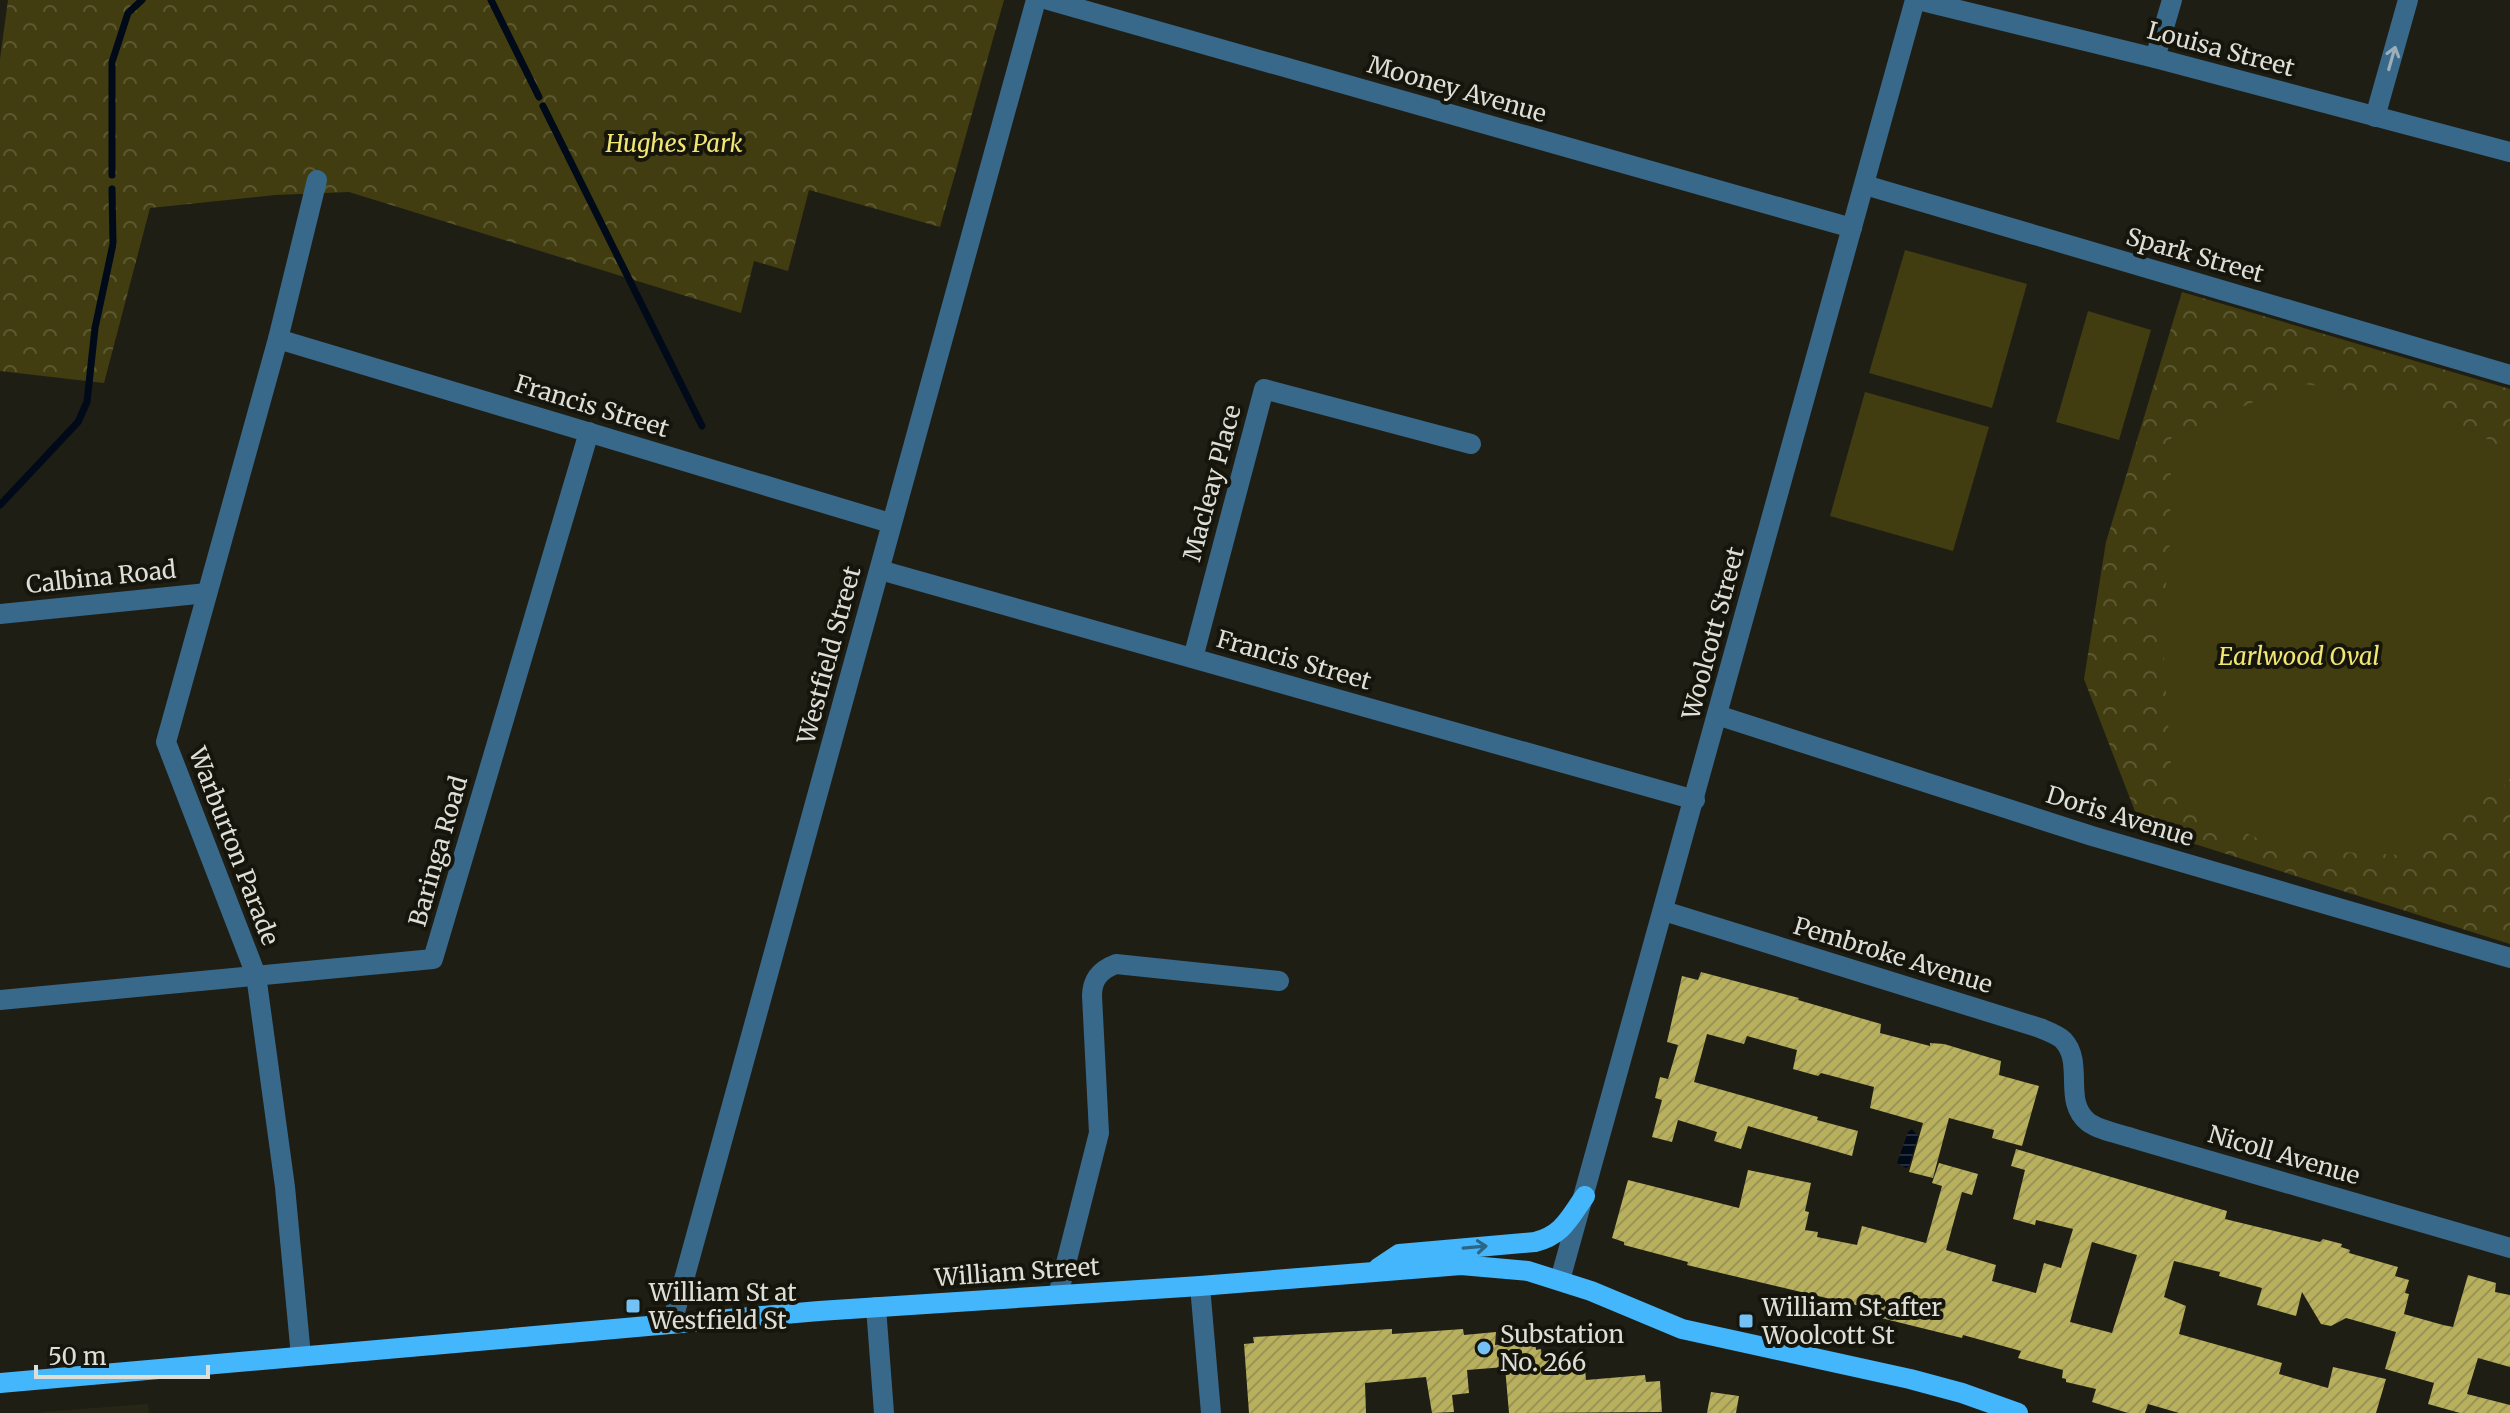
<svg xmlns="http://www.w3.org/2000/svg" width="2510" height="1413" font-family="Merriweather,serif">
<style>
.built{fill:#282717}
.park{fill:url(#park-crowns)}
.garden{fill:#413d10}
.water{fill:url(#water-rules)}
.lines{fill:none;stroke-linecap:round;stroke-linejoin:round}
.stream{stroke:#000a19;stroke-width:7}
.building{fill:url(#building-hatch);fill-rule:evenodd}
.minor{stroke:#38698a;stroke-width:20}
.major{stroke:#44b6fb;stroke-width:20}
.oneway{stroke:#9cafb9}
.oneway2{stroke:#2d6684}
.poi-dot{fill:#73c1f5;stroke:#16150c;stroke-width:3}
.labels{text-anchor:middle;dominant-baseline:central;stroke-width:8;stroke-linejoin:round;paint-order:stroke}
.street-label{font-size:24px;fill:#deded8;stroke:#16150c}
.park-label{font-size:24px;font-style:italic;fill:#f1e673;stroke:#16150c}
.poi-label{font-size:24px;fill:#deded8;stroke:#16150c;text-anchor:start}
</style>
<defs>
<pattern id="park-crowns" width="20" height="18" patternUnits="userSpaceOnUse" patternTransform="scale(2)"><rect width="20" height="18" fill="#413d10"/><path d="M2 6a3 3 0 1 1 6 0M12 15a3 3 0 1 1 6 0" fill="none" stroke="#5c5932"/></pattern>
<pattern id="water-rules" width="6" height="5" patternUnits="userSpaceOnUse" patternTransform="scale(2)"><rect width="6" height="5" fill="#000a19"/><path d="M0 2.5h6" fill="none" stroke="#252d3a"/></pattern>
<pattern id="building-hatch" width="6" height="6" patternUnits="userSpaceOnUse" patternTransform="scale(2)"><rect width="6" height="6" fill="#b8b05c"/><path d="M-1 1l2-2M0 6l6-6M5 7l2-2" fill="none" stroke="#9b9555"/></pattern>
</defs>
<rect width="100%" height="100%" fill="#1f1e15"/>
<polygon class="built" points="148,1404 149,1413 40,1413 41,1412"/>
<g class="park">
<polygon points="8,0 1004,0 940,227 809,190 788,271 754,261 741,313 349,192 275,195 150,208 104,383 0,371 0,59"/>
<polygon points="2182,292 2510,389 2510,944 2141,827 2084,679 2106,542"/>
</g>
<g class="garden">
<polygon points="1905,250 2027,284 1992,408 1869,373"/>
<polygon points="2088,311 2151,330 2119,440 2056,422"/>
<polygon points="2297,383 2418,400 2510,452 2510,778 2508,783 2402,855 2280,849 2173,798 2162,630 2170,541 2171,438"/>
<polygon points="1865,392 1989,427 1953,551 1830,516"/>
</g>
<polygon class="water" points="1912,1129 1918,1136 1909,1166 1906,1168 1897,1163 1908,1132"/>
<g class="lines">
<g class="stream">
<polyline points="491,0 539,97"/>
<polyline points="543,106 702,426"/>
<polyline points="112,175 112,62 128,13 142,0"/>
<polyline points="0,505 78,422 87,402 95,328 113,244 112,189"/>
</g>
</g>
<g class="building">
<polygon points="1701,972 1799,998 1798,1000 1881,1024 1880,1033 1930,1046 1930,1043 1944,1044 2001,1061 1999,1075 2039,1086 2022,1146 1992,1138 1994,1130 1949,1118 1933,1178 1909,1172 1923,1123 1870,1108 1874,1087 1821,1073 1818,1076 1793,1069 1797,1050 1747,1036 1744,1044 1707,1034 1694,1082 1818,1117 1817,1120 1858,1131 1852,1156 1748,1126 1741,1149 1714,1141 1717,1132 1678,1120 1672,1142 1652,1137 1662,1100 1655,1098 1660,1077 1668,1079 1678,1045 1667,1042 1682,976 1698,980"/>
<path d="M 2016,1149 L 2227,1211 L 2225,1219 L 2320,1242 L 2323,1239 L 2342,1244 L 2341,1247 L 2350,1250 L 2349,1253 L 2398,1267 L 2395,1276 L 2409,1280 L 2405,1293 L 2409,1294 L 2404,1314 L 2443,1325 L 2453,1327 L 2468,1275 L 2496,1283 L 2495,1292 L 2510,1295 L 2510,1367 L 2478,1358 L 2467,1394 L 2510,1405 L 2510,1413 L 2460,1413 L 2428,1404 L 2434,1383 L 2385,1369 L 2396,1332 L 2346,1318 L 2331,1326 L 2321,1324 L 2302,1292 L 2296,1316 L 2257,1305 L 2262,1288 L 2219,1276 L 2220,1272 L 2174,1261 L 2164,1297 L 2186,1306 L 2179,1334 L 2282,1363 L 2279,1374 L 2328,1388 L 2333,1367 L 2386,1379 L 2376,1413 L 2179,1413 L 2148,1404 L 2145,1413 L 2128,1413 L 2092,1402 L 2096,1389 L 2066,1382 L 2066,1379 L 2062,1378 L 2063,1370 L 2018,1358 L 2021,1351 L 1963,1335 L 1962,1338 L 1877,1317 L 1877,1310 L 1687,1265 L 1688,1262 L 1624,1245 L 1624,1242 L 1612,1238 L 1628,1180 L 1739,1208 L 1748,1170 L 1811,1183 L 1805,1211 L 1809,1212 L 1805,1230 L 1818,1232 L 1817,1237 L 1857,1245 L 1862,1226 L 1926,1243 L 1942,1186 L 1932,1183 L 1939,1163 L 1978,1174 L 1972,1195 L 1962,1192 L 1946,1250 L 1996,1265 L 1992,1281 L 2036,1293 L 2044,1263 L 2061,1268 L 2073,1229 L 2036,1220 L 2035,1225 L 2013,1219 L 2025,1170 L 2011,1166 ZM 2092,1242 L 2137,1255 L 2112,1333 L 2070,1322 Z"/>
<polygon points="1392,1329 1392,1334 1463,1329 1464,1335 1496,1332 1495,1345 1535,1342 1536,1350 1541,1349 1542,1359 1584,1356 1586,1380 1645,1375 1646,1382 1660,1381 1662,1412 1509,1413 1505,1367 1467,1370 1469,1393 1452,1395 1454,1412 1432,1413 1426,1377 1365,1383 1366,1413 1249,1413 1244,1344 1254,1343 1253,1337"/>
<polygon points="1711,1392 1739,1396 1736,1413 1707,1413"/>
</g>
<g class="lines">
<g class="minor">
<polyline points="1048,0 1852,228"/>
<polyline points="1918,0 2155,58 2510,152"/>
<polyline points="2155,58 2172,0"/>
<polyline points="2375,117 2408,0"/>
<polyline points="1865,185 2510,375"/>
<polyline points="278,339 890,523"/>
<polyline points="880,570 1695,800"/>
<polyline points="0,614 207,593"/>
<polyline points="1193,658 1264,389 1471,444"/>
<polyline points="1717,715 2092,836 2510,958"/>
<path d="M 1664,911 L 2040,1028 C 2047,1031 2058,1035 2063,1040 C 2085,1063 2062,1101 2088,1122 C 2100,1131 2121,1134 2135,1139 L 2510,1248"/>
<polyline points="0,1000 433,959 589,432"/>
<polyline points="1560,1280 1915,0"/>
<polyline points="1200,1286 1211,1413"/>
<path d="M 1058,1295 L 1099,1133 L 1092,996 C 1092,979 1100,970 1116,964 L 1279,981"/>
<polyline points="876,1307 884,1413"/>
<polyline points="672,1323 1036,0"/>
<polyline points="301,1356 285,1187 256,975 166,742 278,339 317,180"/>
</g>
<g class="major">
<path d="M 1378,1268 L 1399,1254 L 1535,1242 C 1563,1235 1569,1218 1585,1196"/>
<polyline points="0,1383 819,1311 1200,1286 1461,1265 1528,1271 1591,1291 1682,1329 1910,1379 1962,1393 2018,1413"/>
</g>
</g>
<defs><path id="oneway-shaft" d="M-6 0H5M1.5-3L5.5 0L1.5 3" fill="none" stroke-width="1.6" stroke-linecap="round" stroke-linejoin="round" transform="scale(2)"/></defs>
<use class="oneway" href="#oneway-shaft" transform="translate(2392 58) rotate(-74)"/>
<use class="oneway2" href="#oneway-shaft" transform="translate(1475 1247) rotate(-5)"/>
<g class="poi-dot">
<rect x="625" y="1298" width="16" height="16" rx="4"/>
<rect x="1738" y="1313" width="16" height="16" rx="4"/>
<circle cx="1484" cy="1348" r="8"/>
</g>
<g class="labels">
<g class="street-label">
<text transform="translate(2221 49) rotate(15)">Louisa Street</text>
<text transform="translate(1457 89) rotate(16)">Mooney Avenue</text>
<text transform="translate(2195 255) rotate(16)">Spark Street</text>
<text transform="translate(592 406) rotate(17)">Francis Street</text>
<text transform="translate(1212 483) rotate(-75)">Macleay Place</text>
<text transform="translate(101 577) rotate(-6)">Calbina Road</text>
<text transform="translate(1713 633) rotate(-75)">Woolcott Street</text>
<text transform="translate(829 655) rotate(-75)">Westfield Street</text>
<text transform="translate(1294 660) rotate(16)">Francis Street</text>
<text transform="translate(2120 816) rotate(17)">Doris Avenue</text>
<text transform="translate(234 846) rotate(69)">Warburton Parade</text>
<text transform="translate(438 851) rotate(-74)">Baringa Road</text>
<text transform="translate(1893 955) rotate(17)">Pembroke Avenue</text>
<text transform="translate(2284 1155) rotate(16)">Nicoll Avenue</text>
<text transform="translate(1017 1272) rotate(-4)">William Street</text>
</g>
<g class="park-label">
<text x="674" y="143">Hughes Park</text>
<text x="2299" y="656">Earlwood Oval</text>
</g>
<g class="poi-label">
<text x="649" y="1292">William St at<tspan x="649" dy="28">Westfield St</tspan></text>
<text x="1762" y="1307">William St after<tspan x="1762" dy="28">Woolcott St</tspan></text>
<text x="1500" y="1334">Substation<tspan x="1500" dy="28">No. 266</tspan></text>
</g>
</g>
<path d="M36 1365v12h172v-12" fill="none" stroke="#deded8" stroke-width="4"/>
<text x="48" y="1365" font-size="24" fill="#deded8" stroke="#16150c" stroke-width="6" paint-order="stroke">50 m</text>
</svg>
